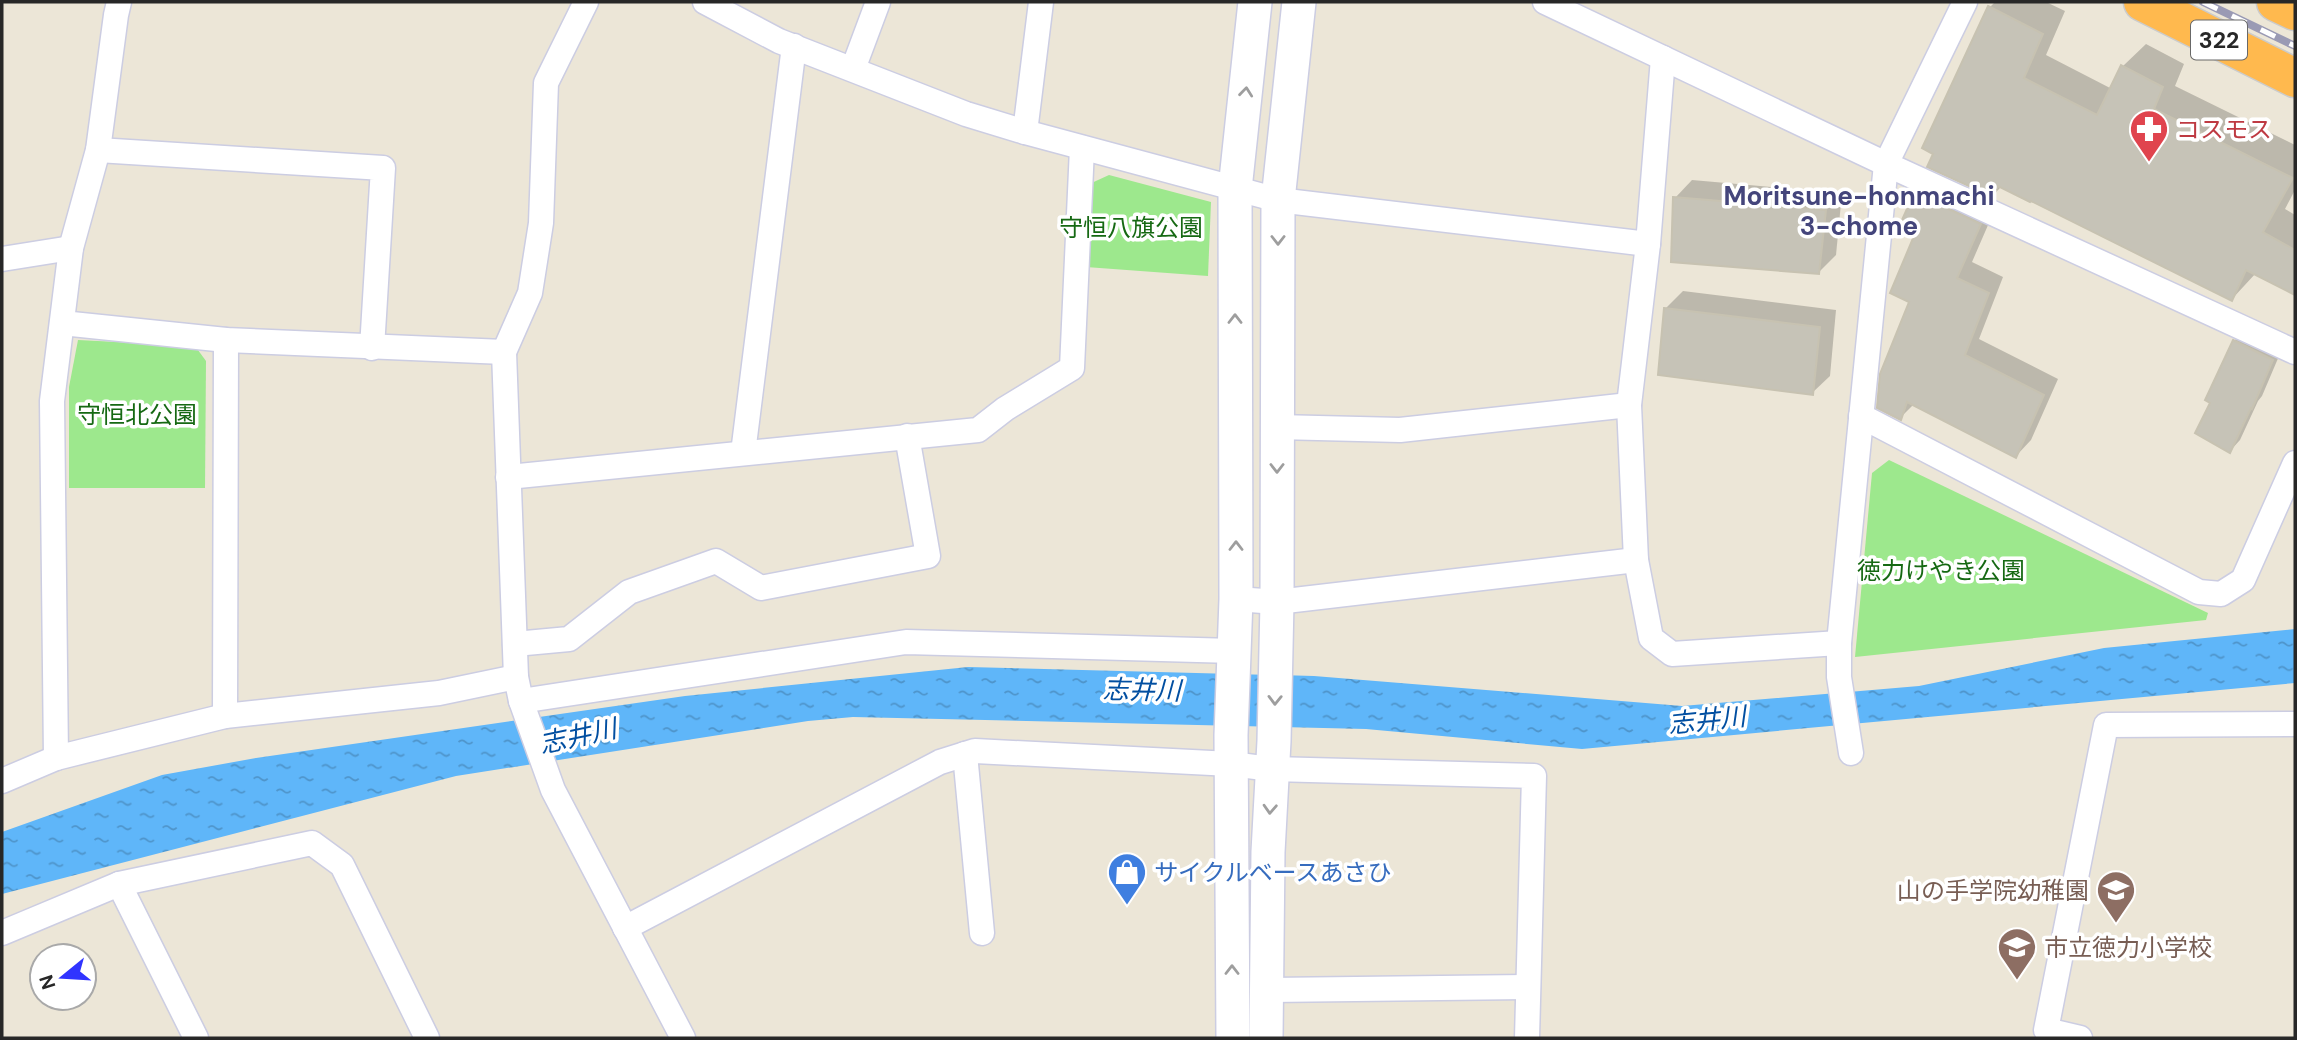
<svg xmlns="http://www.w3.org/2000/svg" width="2297" height="1040" font-family="'DM Sans','Noto Sans JP',sans-serif">
<style>
.park{fill:#9de88d}
.water{fill:url(#water-ripples)}
.shadow{fill:#0003}
.building{fill:#c6c3b7;stroke:#c7c2b1;stroke-width:2}
.lines{fill:none;stroke-linecap:round;stroke-linejoin:round}
.street-casing{stroke:#cccde2;stroke-width:27}
.secondary-casing{stroke:#cccde2;stroke-width:36}
.highway-casing{stroke:#cbcbcb;stroke-width:41}
.street{stroke:#fff;stroke-width:24}
.secondary{stroke:#fff;stroke-width:33}
.highway{stroke:#ffb94e;stroke-width:38}
.rail-casing{stroke:#9a9ab4;stroke-width:8}
.rail{stroke:#fff;stroke-width:5;stroke-dasharray:16;stroke-linecap:butt}
.oneway{stroke:#9e9e9e}
.labels{text-anchor:middle;dominant-baseline:central;stroke-width:7;stroke-linejoin:round;paint-order:stroke}
.shield{fill:#fff;stroke:#686868;stroke-width:2}
.shield-label{font-size:23px;font-weight:bold;fill:#272727}
.health-label{font-size:24px;fill:#be3a42;stroke:#fff;text-anchor:start}
.park-label{font-size:24px;fill:#166913;stroke:#fff}
.shop-label{font-size:24px;fill:#366cbe;stroke:#fff;text-anchor:start}
.education-label{font-size:24px;fill:#785e54;stroke:#fff;text-anchor:end}
.neighbourhood-label{font-size:26px;font-weight:bold;fill:#44457b;stroke:#fff}
.water-label{font-size:26px;font-style:italic;fill:#024fa1;stroke:#fff}
</style>
<defs>
<pattern id="water-ripples" width="26" height="14" patternUnits="userSpaceOnUse" patternTransform="scale(1.75)"><rect width="26" height="14" fill="#5fb6f9"/><path d="M2 4q2-2 4 0t4 0M15 11q2-2 4 0t4 0" fill="none" stroke="#4e94ca"/></pattern>
</defs>
<rect width="100%" height="100%" fill="#ece6d7"/>
<g class="park">
<polygon points="1109,175 1211,202 1208,276 1086,267 1085,186"/>
<polygon points="78,340 195,346 206,361 205,488 69,488 69,387"/>
<polygon points="1889,460 2208,613 2206,620 1855,657 1872,473"/>
</g>
<polygon class="water" points="2295,629 2295,683 1582,749 1366,729 853,717 808,721 456,776 2,894 2,832 162,775 256,758 685,696 968,667 1314,676 1682,706 1919,686 2104,648"/>
<g class="shadow">
<polygon points="1995,2 2046,2 2065,11 2046,55 2112,89 2123,66 2146,44 2184,64 2175,86 2295,145 2295,190 2285,209 2295,215 2295,293 2256,273 2232,299 2002,186 1993,195 1990,7"/>
<polygon points="1931,179 1995,209 1972,262 2003,277 1979,339 2058,379 2031,440 2016,456 1914,404 1900,418 1916,235 1916,194"/>
<polygon points="1692,180 1842,193 1836,255 1819,272 1675,198"/>
<polygon points="1683,291 1836,310 1830,376 1812,393 1665,309"/>
<polygon points="2244,331 2282,349 2262,396 2258,401 2240,440 2230,451 2212,402 2234,341"/>
</g>
<g class="building">
<polygon points="1988,6 2043,34 2024,78 2097,115 2121,65 2163,87 2154,109 2293,178 2263,232 2295,250 2295,295 2246,270 2232,301 2031,201 2030,202 1998,186 1993,197 1927,167 1933,154 1922,148"/>
<polygon points="1914,193 1981,224 1957,278 1989,293 1965,355 2044,395 2016,458 1907,402 1901,420 1877,408 1880,374 1909,302 1890,293 1914,236 1898,229"/>
<polygon points="1673,197 1826,210 1819,274 1671,262"/>
<polygon points="1664,308 1820,327 1813,395 1658,375"/>
<polygon points="2233,340 2273,360 2252,409 2251,408 2230,453 2195,433 2210,403 2205,400"/>
</g>
<g class="lines">
<g class="street-casing">
<g id="street">
<polyline points="705,2 779,41 966,114 1025,132 1278,200 1648,244"/>
<polyline points="1545,2 1886,164 2295,352"/>
<polyline points="1663,58 1648,244 1629,405 1636,560 1651,638 1672,654 1839,643"/>
<polyline points="853,69 878,2"/>
<polyline points="1025,132 1041,2"/>
<polyline points="98,150 383,168 372,348"/>
<polyline points="2,259 71,248"/>
<polyline points="62,323 226,340 504,352 530,293 541,223 546,83 586,2"/>
<polyline points="504,352 516,677 521,701 553,790 683,1038"/>
<polyline points="1861,416 2199,592 2221,594 2243,580 2295,463"/>
<polyline points="1277,427 1400,430 1629,405"/>
<polyline points="743,453 794,46"/>
<polyline points="508,477 978,430 1005,409 1072,368 1082,148"/>
<polyline points="1236,599 1277,602 1636,560"/>
<polyline points="515,644 569,639 629,592 716,561 761,588 928,556 907,436"/>
<polyline points="521,701 906,642 1234,651"/>
<polyline points="225,716 226,340"/>
<polyline points="1851,753 1839,677 1839,643 1886,164 1965,2"/>
<polyline points="965,754 982,933"/>
<polyline points="56,758 52,401 71,248 98,150 116,15 119,2"/>
<polyline points="2,781 56,758 225,716 439,693 516,677"/>
<polyline points="119,884 196,1038"/>
<polyline points="625,928 940,762 975,751 1231,764 1272,769 1534,776 1527,1038"/>
<polyline points="2,933 119,884 312,843 342,865 427,1038"/>
<polyline points="1266,990 1528,987"/>
<polyline points="2080,1038 2046,1030 2106,725 2295,724"/>
</g>
</g>
<g class="secondary-casing">
<g id="secondary">
<polyline points="1233,1038 1231,735 1236,599 1235,189 1255,2"/>
<polyline points="1266,1038 1268,852 1274,741 1277,602 1278,200 1299,2"/>
</g>
</g>
<g class="highway-casing">
<g id="highway">
<polyline points="2143,2 2295,78"/>
<polyline points="2276,2 2295,11"/>
</g>
</g>
<use href="#street" class="street"/>
<use href="#secondary" class="secondary"/>
<use href="#highway" class="highway"/>
<g class="rail-casing">
<polyline id="rail" points="2203,2 2295,46"/>
</g>
<use href="#rail" class="rail"/>
</g>
<defs><path id="oneway-chevron" d="M-2-3.5L2.5 0L-2 3.5" fill="none" stroke-width="1.6" stroke-linecap="round" stroke-linejoin="round" transform="scale(1.75)"/></defs>
<g class="oneway">
<use href="#oneway-chevron" transform="translate(1246 92) rotate(-84)"/>
<use href="#oneway-chevron" transform="translate(1278 240) rotate(90)"/>
<use href="#oneway-chevron" transform="translate(1235 319) rotate(-90)"/>
<use href="#oneway-chevron" transform="translate(1277 468) rotate(90)"/>
<use href="#oneway-chevron" transform="translate(1236 546) rotate(-90)"/>
<use href="#oneway-chevron" transform="translate(1275 700) rotate(91)"/>
<use href="#oneway-chevron" transform="translate(1270 809) rotate(93)"/>
<use href="#oneway-chevron" transform="translate(1232 970) rotate(-90)"/>
</g>
<defs>
<g id="pharmacy-pin" transform="scale(2.0125)"><path d="M0 17L-7.5 6A9.5 9.5 0 1 1 7.5 6Z" fill="#e0444e" stroke="#fff"/><path d="M-2-6h4v4h4v4h-4v4h-4v-4h-4v-4h4Z" fill="#fff"/></g>
<g id="shop-pin" transform="scale(2.0125)"><path d="M0 17L-7.5 6A9.5 9.5 0 1 1 7.5 6Z" fill="#3f7fe0" stroke="#fff"/><path d="M-5-2.5h2.3a2.7 3.5 0 0 1 5.4 0H5L5.5 6h-11ZM-1.5-2.5h3a1.5 2.3 0 0 0-3 0Z" fill="#fff"/></g>
<g id="school-pin" transform="scale(2.0125)"><path d="M0 17L-7.5 6A9.5 9.5 0 1 1 7.5 6Z" fill="#8d6e63" stroke="#fff"/><path d="M0-5L7-2L0 1L-7-2ZM-4 1L0 2.5L4 1V4Q0 6-4 4Z" fill="#fff"/></g>
</defs>
<g fill-rule="evenodd">
<use href="#pharmacy-pin" x="2149" y="129"/>
<use href="#shop-pin" x="1127" y="872"/>
<use href="#school-pin" x="2116" y="890"/>
<use href="#school-pin" x="2017" y="947"/>
</g>
<g class="labels">
<rect class="shield" x="2191" y="20.5" width="56" height="39" rx="5"/>
<g class="shield-label">
<text x="2219" y="40">322</text>
</g>
<g class="health-label">
<text x="2176" y="129">コスモス</text>
</g>
<g class="park-label">
<text x="1131" y="227">守恒八旗公園</text>
<text x="137" y="414">守恒北公園</text>
<text x="1941" y="570">徳力けやき公園</text>
</g>
<g class="shop-label">
<text x="1154" y="872">サイクルベースあさひ</text>
</g>
<g class="education-label">
<text x="2089" y="890">山の手学院幼稚園</text>
<text x="2044" y="947" text-anchor="start">市立徳力小学校</text>
</g>
<g class="neighbourhood-label">
<text x="1859" y="196">Moritsune-honmachi<tspan x="1859" dy="30">3-chome</tspan></text>
</g>
<g class="water-label">
<text transform="translate(1142 690) rotate(1)">志井川</text>
<text transform="translate(1707 720) rotate(-6)">志井川</text>
<text transform="translate(578 736) rotate(-12)">志井川</text>
</g>
</g>
<rect width="2297" height="1040" fill="none" stroke="#272727" stroke-width="7"/>
<g transform="translate(63 977) rotate(252)"><circle r="33" fill="#ffffff" stroke="#a9a9a9" stroke-width="2"/>
<path d="M0-5L12 26L0 18L-12 26Z" fill="#3034ff"/>
<text y="-10" font-size="19" font-weight="bold" text-anchor="middle" fill="#272727">N</text>
</g>
</svg>
